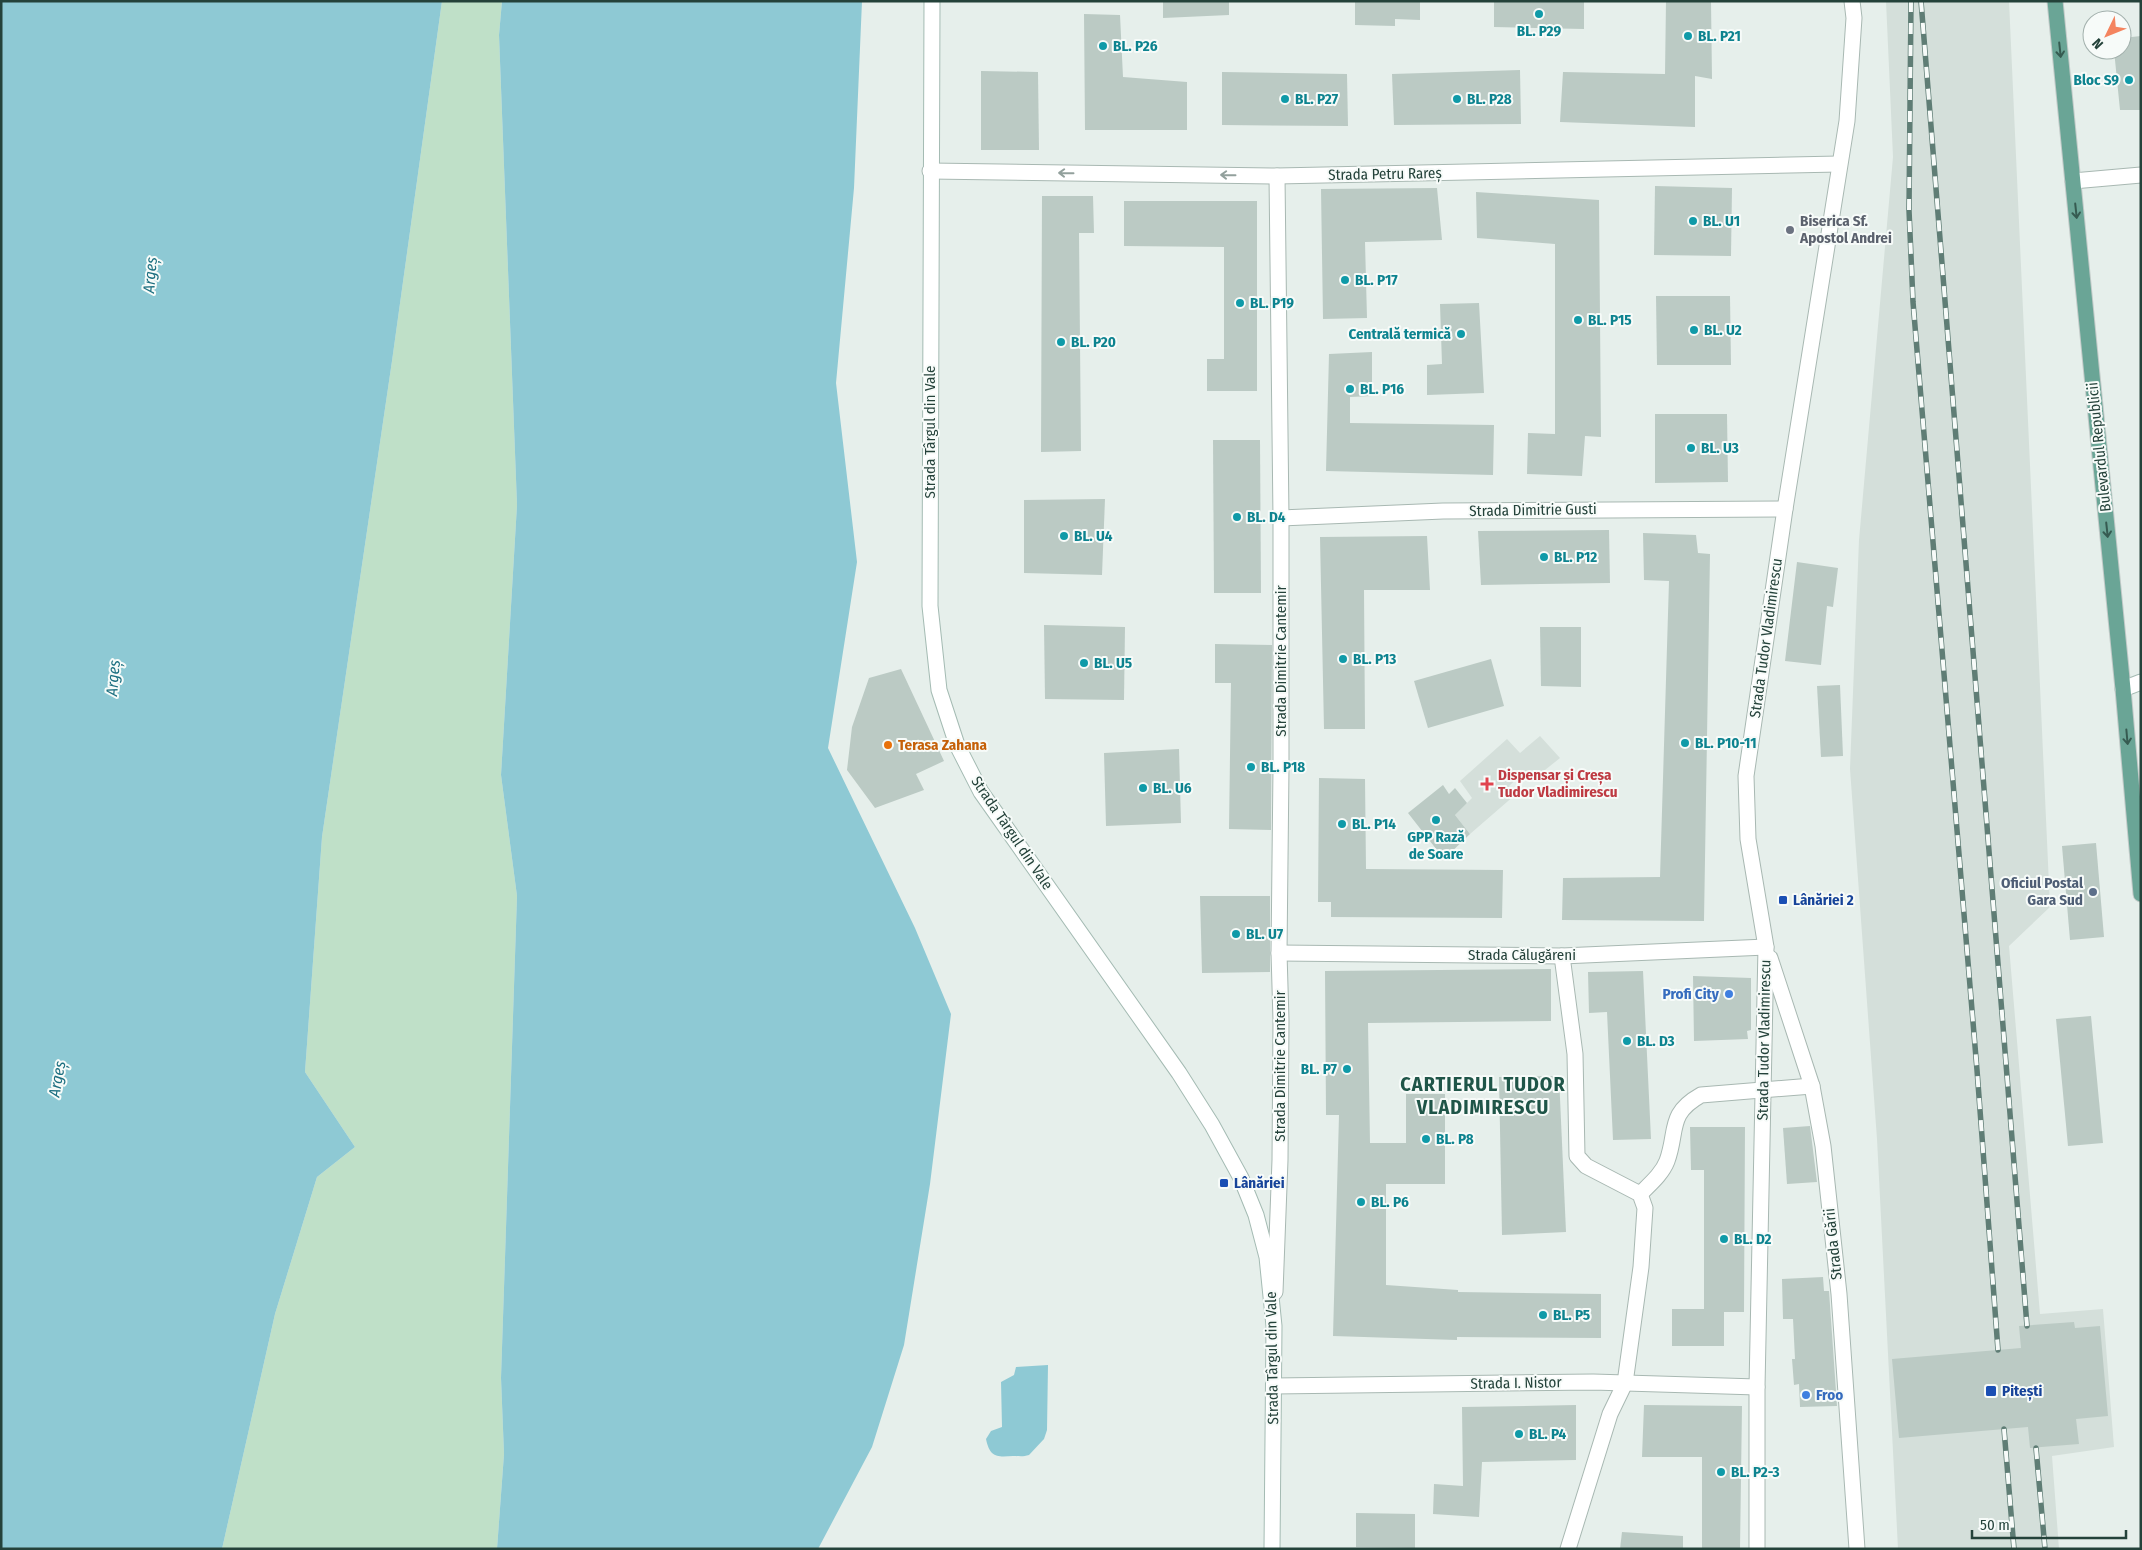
<svg xmlns="http://www.w3.org/2000/svg" width="2142" height="1550" font-family="'Fira Sans Condensed',sans-serif">
<style>
.built{fill:#d4dfda}
.green{fill:#bfe0c8}
.water{fill:#8ec9d4}
.building{fill:#bbcac4}
.lines{fill:none;stroke-linecap:round;stroke-linejoin:round}
.street-casing{stroke:#a8b8b2;stroke-width:17}
.secondary-casing{stroke:#a4bbb3;stroke-width:17}
.primary-casing{stroke:#c2cac8;stroke-width:17}
.street{stroke:#fff;stroke-width:15}
.secondary{stroke:#fff;stroke-width:15}
.primary{stroke:#6aa596;stroke-width:15}
.rail-casing{stroke:#5f7d75;stroke-width:5.5}
.rail{stroke:#f7fbf9;stroke-width:4;stroke-dasharray:11;stroke-linecap:butt}
.oneway{stroke:#365b51}
.oneway2{stroke:#92a09c}
.culture-dot{fill:#0f9aa8;stroke:#f7fbf9;stroke-width:2}
.worship-dot{fill:#6b7280;stroke:#f7fbf9;stroke-width:2}
.food-dot{fill:#e8710a;stroke:#f7fbf9;stroke-width:2}
.health-dot{fill:#e0444e;stroke:#f7fbf9;stroke-width:2}
.service-dot{fill:#5c6f8a;stroke:#f7fbf9;stroke-width:2}
.transit-dot{fill:#1a4fb4;stroke:#f7fbf9;stroke-width:2}
.shop-dot{fill:#3f7fe0;stroke:#f7fbf9;stroke-width:2}
.labels{text-anchor:middle;dominant-baseline:central;stroke-width:4;stroke-linejoin:round;paint-order:stroke}
.culture-label{font-size:15px;font-weight:bold;fill:#0d838f;stroke:#f7fbf9;text-anchor:start}
.street-label{font-size:15px;fill:#24423a;stroke:#f7fbf9}
.worship-label{font-size:15px;font-weight:bold;fill:#5b616d;stroke:#f7fbf9;text-anchor:start}
.food-label{font-size:15px;font-weight:bold;fill:#c56008;stroke:#f7fbf9;text-anchor:start}
.health-label{font-size:15px;font-weight:bold;fill:#be3a42;stroke:#f7fbf9;text-anchor:start}
.service-label{font-size:15px;font-weight:bold;fill:#4e5e75;stroke:#f7fbf9;text-anchor:end}
.transit-label{font-size:15px;font-weight:bold;fill:#164399;stroke:#f7fbf9;text-anchor:start}
.shop-label{font-size:15px;font-weight:bold;fill:#366cbe;stroke:#f7fbf9;text-anchor:end}
.water-label{font-size:16px;font-style:italic;fill:#1c6f80;stroke:#f7fbf9}
.district-label{font-size:20px;font-weight:bold;letter-spacing:1px;fill:#1f5548;stroke:#f7fbf9}
</style>
<rect width="100%" height="100%" fill="#e6efeb"/>
<g class="built">
<polygon points="1886,1 2009,1 2050,907 2009,946 2040,1314 2103,1309 2114,1447 2052,1456 2059,1549 1898,1549 1877,1139 1850,769 1859,540 1893,157"/>
<polygon points="1540,736 1560,758 1530,782 1523,773 1509,786 1515,795 1470,834 1455,815 1472,798 1460,781 1507,739 1520,753"/>
</g>
<polygon class="green" points="442,1 502,1 499,35 517,505 501,775 517,896 501,1378 504,1454 497,1549 222,1549 275,1314 317,1177 355,1147 305,1072 322,837 392,361"/>
<g class="water">
<polygon points="1,1 442,1 392,361 322,837 305,1072 355,1147 317,1177 275,1314 222,1549 1,1549"/>
<polygon points="502,1 862,1 854,188 836,383 857,562 828,748 915,928 951,1014 930,1184 904,1345 872,1447 818,1549 497,1549 504,1454 501,1378 517,896 501,775 517,505 499,35"/>
<path d="M 1048,1365 L 1047,1430 L 1044,1439 L 1029,1455 C 1023,1457 1019,1456 1013,1456 C 997,1457 990,1458 986,1439 L 991,1431 L 1002,1427 L 1001,1382 L 1014,1375 L 1016,1367 Z"/>
</g>
<g class="building">
<polygon points="1163,1 1229,1 1229,15 1163,18"/>
<polygon points="1355,1 1420,1 1420,20 1395,19 1395,26 1355,25"/>
<polygon points="1494,1 1584,1 1584,29 1494,27"/>
<polygon points="1666,1 1711,1 1712,79 1695,76 1695,127 1560,122 1563,72 1665,74"/>
<polygon points="1084,14 1120,15 1123,77 1187,82 1187,130 1085,130"/>
<polygon points="2141,36 2141,110 2120,110 2114,50 2122,50 2122,38"/>
<polygon points="1520,70 1521,124 1394,125 1392,74"/>
<polygon points="981,71 1038,72 1039,150 981,150"/>
<polygon points="1222,72 1347,74 1348,126 1222,125"/>
<polygon points="1655,186 1732,188 1731,256 1654,255"/>
<polygon points="1437,188 1442,240 1365,242 1367,318 1323,319 1321,189"/>
<polygon points="1476,192 1599,200 1601,437 1585,436 1582,476 1527,474 1528,433 1555,434 1555,244 1477,238"/>
<polygon points="1042,196 1093,196 1094,233 1079,233 1081,451 1041,452"/>
<polygon points="1124,201 1257,201 1257,391 1207,391 1207,359 1224,359 1224,247 1124,246"/>
<polygon points="1656,296 1730,296 1731,365 1657,365"/>
<polygon points="1479,303 1484,393 1427,395 1427,365 1442,364 1440,304"/>
<polygon points="1372,352 1372,396 1350,397 1350,423 1494,425 1493,475 1326,471 1329,354"/>
<polygon points="1655,414 1727,414 1728,482 1655,483"/>
<polygon points="1213,440 1260,440 1261,593 1214,593"/>
<polygon points="1105,499 1102,575 1024,573 1024,500"/>
<polygon points="1609,530 1610,583 1481,585 1478,531"/>
<polygon points="1643,533 1696,535 1698,553 1710,554 1704,921 1562,920 1563,878 1660,877 1669,581 1644,580"/>
<polygon points="1427,536 1430,590 1364,590 1365,729 1324,729 1320,537"/>
<polygon points="1797,562 1838,568 1833,607 1827,606 1821,665 1785,661"/>
<polygon points="1044,625 1125,627 1124,700 1045,699"/>
<polygon points="1540,627 1581,627 1581,687 1541,686"/>
<polygon points="1215,644 1272,645 1271,830 1229,829 1231,683 1215,683"/>
<polygon points="1491,659 1504,706 1428,728 1414,681"/>
<polygon points="901,669 944,761 916,774 924,790 875,808 847,770 852,727 869,678"/>
<polygon points="1840,685 1843,756 1821,757 1817,686"/>
<polygon points="1179,749 1181,823 1106,826 1104,753"/>
<polygon points="1319,778 1365,779 1366,869 1503,870 1502,918 1331,917 1331,902 1318,902"/>
<polygon points="1443,785 1449,794 1455,788 1467,803 1455,815 1470,834 1444,859 1408,813"/>
<polygon points="2096,843 2104,937 2070,940 2062,846"/>
<polygon points="1200,896 1270,896 1270,972 1202,973"/>
<polygon points="1551,969 1551,1021 1368,1023 1370,1143 1406,1143 1406,1094 1445,1094 1445,1184 1386,1184 1386,1285 1458,1290 1458,1292 1601,1294 1601,1338 1457,1337 1457,1340 1333,1336 1339,1115 1326,1115 1325,971"/>
<polygon points="1643,971 1651,1139 1613,1140 1607,1012 1589,1013 1588,972"/>
<polygon points="1693,976 1751,978 1751,1030 1747,1031 1748,1039 1694,1041"/>
<polygon points="2091,1016 2103,1143 2068,1146 2056,1019"/>
<polygon points="1559,1076 1566,1232 1502,1235 1499,1077"/>
<polygon points="1810,1126 1817,1182 1787,1184 1783,1128"/>
<polygon points="1690,1127 1745,1127 1744,1312 1724,1312 1724,1346 1672,1346 1672,1309 1704,1309 1704,1170 1691,1170"/>
<polygon points="1823,1277 1824,1291 1829,1291 1837,1406 1800,1407 1799,1384 1794,1385 1792,1359 1795,1359 1793,1319 1783,1319 1782,1279"/>
<polygon points="2074,1322 2075,1328 2100,1326 2108,1416 2076,1419 2079,1444 2030,1448 2028,1427 1899,1438 1892,1359 2021,1348 2019,1326"/>
<polygon points="1576,1405 1576,1460 1482,1462 1479,1517 1433,1514 1434,1484 1463,1486 1462,1407"/>
<polygon points="1644,1405 1742,1406 1740,1549 1702,1549 1702,1457 1642,1457"/>
<polygon points="1356,1513 1415,1514 1415,1548 1356,1547"/>
<polygon points="1622,1532 1683,1536 1683,1549 1620,1549"/>
</g>
<g class="lines">
<g class="street-casing">
<g id="street">
<polyline points="930,171 1277,176 1839,164"/>
<polyline points="2073,181 2141,175"/>
<polyline points="1281,518 1443,511 1785,509"/>
<polyline points="1279,953 1562,956 1766,947"/>
<polyline points="1562,956 1575,1054 1577,1156 1586,1166 1640,1194 1645,1208 1641,1267 1625,1383 1610,1414 1568,1549"/>
<polyline points="1770,958 1812,1086 1823,1146 1839,1294 1857,1549"/>
<path d="M 1640,1194 C 1650,1184 1662,1174 1667,1161 C 1678,1131 1667,1114 1701,1095 L 1812,1086"/>
<polyline points="1275,1292 1280,1160 1281,1020 1279,953 1281,767 1281,518 1277,176"/>
<polyline points="1274,1386 1593,1382 1757,1387"/>
<polyline points="1757,1549 1757,1387 1766,947 1748,839 1746,776 1785,509 1847,121 1854,18 1852,1"/>
</g>
</g>
<g class="secondary-casing">
<g id="secondary">
<polyline points="932,1 930,606 939,690 957,745 981,792 1179,1073 1212,1125 1241,1178 1256,1215 1267,1257 1274,1326 1272,1549"/>
<polyline points="2123,689 2141,682"/>
</g>
</g>
<g class="primary-casing">
<polyline id="primary" points="2055,1 2123,689 2141,894"/>
</g>
<use href="#street" class="street"/>
<use href="#secondary" class="secondary"/>
<use href="#primary" class="primary"/>
<g class="rail-casing">
<g id="rail">
<polyline points="1911,1 1909,210 1913,302 1977,1070 1998,1350"/>
<polyline points="1921,1 2027,1326"/>
<polyline points="2004,1429 2014,1549"/>
<polyline points="2036,1448 2045,1549"/>
</g>
</g>
<use href="#rail" class="rail"/>
</g>
<defs><path id="oneway-shaft" d="M-6 0H5M1.5-3L5.5 0L1.5 3" fill="none" stroke-width="1.6" stroke-linecap="round" stroke-linejoin="round" transform="scale(1.25)"/></defs>
<g class="oneway">
<use href="#oneway-shaft" transform="translate(2060 50) rotate(84)"/>
<use href="#oneway-shaft" transform="translate(2076 211) rotate(84)"/>
<use href="#oneway-shaft" transform="translate(2107 530) rotate(84)"/>
<use href="#oneway-shaft" transform="translate(2127 737) rotate(85)"/>
</g>
<g class="oneway2">
<use href="#oneway-shaft" transform="translate(1066 173) rotate(-179)"/>
<use href="#oneway-shaft" transform="translate(1228 175) rotate(-179)"/>
</g>
<g class="culture-dot">
<circle cx="1539" cy="14" r="5"/>
<circle cx="1688" cy="36" r="5"/>
<circle cx="1103" cy="46" r="5"/>
<circle cx="2129" cy="80" r="5"/>
<circle cx="1285" cy="99" r="5"/>
<circle cx="1457" cy="99" r="5"/>
<circle cx="1693" cy="221" r="5"/>
<circle cx="1345" cy="280" r="5"/>
<circle cx="1240" cy="303" r="5"/>
<circle cx="1578" cy="320" r="5"/>
<circle cx="1694" cy="330" r="5"/>
<circle cx="1461" cy="334" r="5"/>
<circle cx="1061" cy="342" r="5"/>
<circle cx="1350" cy="389" r="5"/>
<circle cx="1691" cy="448" r="5"/>
<circle cx="1237" cy="517" r="5"/>
<circle cx="1064" cy="536" r="5"/>
<circle cx="1544" cy="557" r="5"/>
<circle cx="1343" cy="659" r="5"/>
<circle cx="1084" cy="663" r="5"/>
<circle cx="1685" cy="743" r="5"/>
<circle cx="1251" cy="767" r="5"/>
<circle cx="1143" cy="788" r="5"/>
<circle cx="1436" cy="820" r="5"/>
<circle cx="1342" cy="824" r="5"/>
<circle cx="1236" cy="934" r="5"/>
<circle cx="1627" cy="1041" r="5"/>
<circle cx="1347" cy="1069" r="5"/>
<circle cx="1426" cy="1139" r="5"/>
<circle cx="1361" cy="1202" r="5"/>
<circle cx="1724" cy="1239" r="5"/>
<circle cx="1543" cy="1315" r="5"/>
<circle cx="1519" cy="1434" r="5"/>
<circle cx="1721" cy="1472" r="5"/>
</g>
<circle class="worship-dot" cx="1790" cy="230" r="5"/>
<circle class="food-dot" cx="888" cy="745" r="5"/>
<path class="health-dot" d="M1484.5 776.5h5v5h5v5h-5v5h-5v-5h-5v-5h5z"/>
<circle class="service-dot" cx="2093" cy="892" r="5"/>
<g class="transit-dot">
<rect x="1778" y="895" width="10" height="10" rx="2.5"/>
<rect x="1219" y="1178" width="10" height="10" rx="2.5"/>
<rect x="1985" y="1385" width="12" height="12" rx="2.5"/>
</g>
<g class="shop-dot">
<circle cx="1729" cy="994" r="5"/>
<circle cx="1806" cy="1395" r="5"/>
</g>
<g class="labels">
<g class="culture-label">
<text x="1539" y="31" text-anchor="middle">BL. P29</text>
<text x="1698" y="36">BL. P21</text>
<text x="1113" y="46">BL. P26</text>
<text x="2119" y="80" text-anchor="end">Bloc S9</text>
<text x="1295" y="99">BL. P27</text>
<text x="1467" y="99">BL. P28</text>
<text x="1703" y="221">BL. U1</text>
<text x="1355" y="280">BL. P17</text>
<text x="1250" y="303">BL. P19</text>
<text x="1588" y="320">BL. P15</text>
<text x="1704" y="330">BL. U2</text>
<text x="1451" y="334" text-anchor="end">Centrală termică</text>
<text x="1071" y="342">BL. P20</text>
<text x="1360" y="389">BL. P16</text>
<text x="1701" y="448">BL. U3</text>
<text x="1247" y="517">BL. D4</text>
<text x="1074" y="536">BL. U4</text>
<text x="1554" y="557">BL. P12</text>
<text x="1353" y="659">BL. P13</text>
<text x="1094" y="663">BL. U5</text>
<text x="1695" y="743">BL. P10-11</text>
<text x="1261" y="767">BL. P18</text>
<text x="1153" y="788">BL. U6</text>
<text x="1352" y="824">BL. P14</text>
<text x="1436" y="837" text-anchor="middle">GPP Rază<tspan x="1436" dy="17">de Soare</tspan></text>
<text x="1246" y="934">BL. U7</text>
<text x="1637" y="1041">BL. D3</text>
<text x="1337" y="1069" text-anchor="end">BL. P7</text>
<text x="1436" y="1139">BL. P8</text>
<text x="1371" y="1202">BL. P6</text>
<text x="1734" y="1239">BL. D2</text>
<text x="1553" y="1315">BL. P5</text>
<text x="1529" y="1434">BL. P4</text>
<text x="1731" y="1472">BL. P2-3</text>
</g>
<g class="street-label">
<text transform="translate(1385 174) rotate(-1)">Strada Petru Rareș</text>
<text transform="translate(930 432) rotate(-90)">Strada Târgul din Vale</text>
<text transform="translate(2099 447) rotate(-96)">Bulevardul Republicii</text>
<text transform="translate(1533 510) rotate(-1)">Strada Dimitrie Gusti</text>
<text transform="translate(1766 638) rotate(-82)">Strada Tudor Vladimirescu</text>
<text transform="translate(1281 661) rotate(-90)">Strada Dimitrie Cantemir</text>
<text transform="translate(1012 833) rotate(56)">Strada Târgul din Vale</text>
<text x="1522" y="955">Strada Călugăreni</text>
<text transform="translate(1764 1040) rotate(-89)">Strada Tudor Vladimirescu</text>
<text transform="translate(1280 1066) rotate(-90)">Strada Dimitrie Cantemir</text>
<text transform="translate(1833 1244) rotate(-96)">Strada Gării</text>
<text transform="translate(1272 1358) rotate(-91)">Strada Târgul din Vale</text>
<text transform="translate(1516 1383) rotate(-1)">Strada I. Nistor</text>
</g>
<g class="worship-label">
<text x="1800" y="221">Biserica Sf.<tspan x="1800" dy="17">Apostol Andrei</tspan></text>
</g>
<g class="food-label">
<text x="898" y="745">Terasa Zahana</text>
</g>
<g class="health-label">
<text x="1498" y="775">Dispensar și Creșa<tspan x="1498" dy="17">Tudor Vladimirescu</tspan></text>
</g>
<g class="service-label">
<text x="2083" y="883">Oficiul Postal<tspan x="2083" dy="17">Gara Sud</tspan></text>
</g>
<g class="transit-label">
<text x="1793" y="900">Lânăriei 2</text>
<text x="1234" y="1183">Lânăriei</text>
<text x="2002" y="1391">Pitești</text>
</g>
<g class="shop-label">
<text x="1719" y="994">Profi City</text>
<text x="1816" y="1395" text-anchor="start">Froo</text>
</g>
<g class="water-label">
<text transform="translate(150 275) rotate(-85)">Argeș</text>
<text transform="translate(113 678) rotate(-85)">Argeș</text>
<text transform="translate(57 1079) rotate(-80)">Argeș</text>
</g>
<g class="district-label">
<text x="1483" y="1084">CARTIERUL TUDOR<tspan x="1483" dy="23">VLADIMIRESCU</tspan></text>
</g>
</g>
<rect width="2142" height="1550" fill="none" stroke="#24423a" stroke-width="5"/>
<g transform="translate(2107 35) rotate(227)"><circle r="24" fill="#f7fbf9" stroke="#a3b1ad"/>
<path d="M0-4L9 19L0 12L-9 19Z" fill="#f4845f"/>
<text y="-8" font-size="14" font-weight="bold" text-anchor="middle" fill="#24423a">N</text>
</g>
<path d="M1972 1530v8h154v-8" fill="none" stroke="#24423a" stroke-width="2.5"/>
<text x="1980" y="1530" font-size="15" fill="#24423a" stroke="#f7fbf9" stroke-width="4" paint-order="stroke">50 m</text>
</svg>
